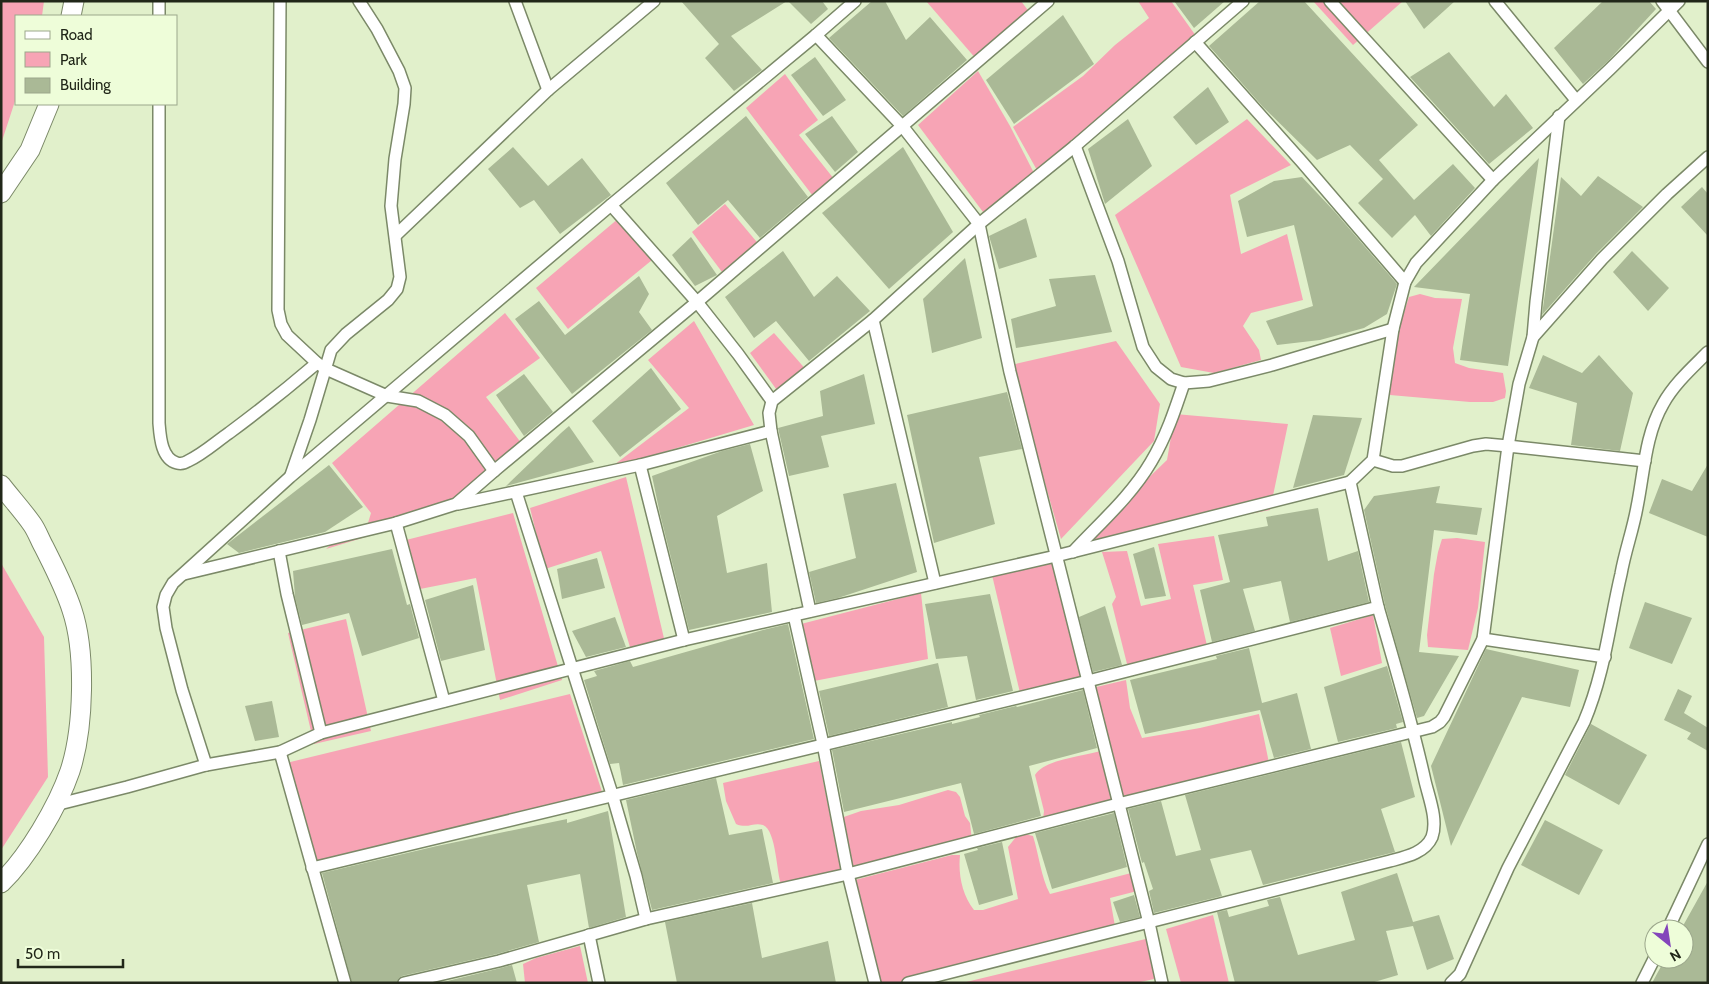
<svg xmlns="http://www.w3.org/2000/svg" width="1709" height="984" font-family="Cabin,sans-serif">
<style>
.green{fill:#f7a4b5}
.building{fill:#aab996}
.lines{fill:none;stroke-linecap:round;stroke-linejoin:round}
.minor-casing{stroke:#7b8968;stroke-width:14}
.trunk-casing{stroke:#7b8968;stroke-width:21}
.minor{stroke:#fff;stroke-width:11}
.trunk{stroke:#fff;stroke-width:19}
</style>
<rect width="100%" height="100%" fill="#e1f0cb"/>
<g class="green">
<polygon points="1,1 44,1 42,16 16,16 16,98 1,144"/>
<polygon points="926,1 1021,1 1030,13 977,60"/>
<polygon points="1138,1 1171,1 1196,36 1038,172 1013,127 1083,76 1115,45 1149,18"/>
<polygon points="1313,1 1403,1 1353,45"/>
<polygon points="978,71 1010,126 1035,175 1003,202 983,212 918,125"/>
<polygon points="785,74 818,120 799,135 838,184 816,200 746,108"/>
<polygon points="1247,119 1291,165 1230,195 1241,254 1287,234 1303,300 1251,313 1243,326 1259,350 1261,360 1214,373 1181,367 1115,215"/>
<polygon points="725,204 761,247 725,276 692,232"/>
<polygon points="619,218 652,260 568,329 536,288"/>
<polygon points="1420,294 1435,298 1462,299 1453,348 1455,363 1469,368 1503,373 1506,391 1505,398 1493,402 1470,402 1390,395 1383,387 1398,331 1409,297"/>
<polygon points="505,313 540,358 486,397 522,444 438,515 326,549 345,533 368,523 371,513 332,463"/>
<polygon points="694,321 754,425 610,468 689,408 648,360"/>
<polygon points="774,333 808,372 779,393 750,353"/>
<polygon points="1116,341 1160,404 1154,441 1061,539 1011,365"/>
<polygon points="1175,414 1288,424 1270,510 1077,547 1167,460"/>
<polygon points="626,477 667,651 633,657 601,551 545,569 530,508"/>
<polygon points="513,513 562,680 500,700 476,578 420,589 406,540"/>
<polygon points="1214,536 1223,580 1193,585 1208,650 1128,668 1112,604 1116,597 1102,552 1127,551 1141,606 1171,599 1158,544"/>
<polygon points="1457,538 1485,542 1478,608 1468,650 1428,647 1427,635 1434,574 1438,552 1442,539"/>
<polygon points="1052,561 1083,682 1021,697 992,575"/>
<polygon points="1,563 44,637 48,777 1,850"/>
<polygon points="921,593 928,659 814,681 801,624"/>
<polygon points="1373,615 1382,663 1341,676 1330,628"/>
<polygon points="346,619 371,731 314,744 288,633"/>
<polygon points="1126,680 1130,708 1142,738 1200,728 1259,714 1269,763 1122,800 1092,688"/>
<polygon points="570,694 605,801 308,866 278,765"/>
<path d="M 1104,750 L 1117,802 L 1043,819 L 1044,811 L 1035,775 C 1044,759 1086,756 1104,750 Z"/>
<path d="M 819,761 L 842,875 L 782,887 C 776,874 777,831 763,825 C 753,822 748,829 736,824 L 726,801 L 723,783 Z"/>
<polygon points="948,790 956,792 960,797 965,816 970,823 972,841 850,873 838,819 861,811 899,805"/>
<path d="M 1025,834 L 1033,836 C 1039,855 1041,877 1050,894 L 1139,871 L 1145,889 L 1110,898 L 1116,932 L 921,983 L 877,983 L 851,881 L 952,855 L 960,855 C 958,874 962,895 974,910 L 983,910 L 1018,899 L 1008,847 L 1016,837 Z"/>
<polygon points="1213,915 1229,983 1181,983 1166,929"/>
<polygon points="1154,937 1169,983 1154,979 1136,983 962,983"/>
<polygon points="580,946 588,983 525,983 523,964 536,958"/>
</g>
<g class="building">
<polygon points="681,1 787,1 731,36 762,70 734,91 705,58 719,44"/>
<polygon points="788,1 822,1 828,9 811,24"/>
<polygon points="872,1 885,1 906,40 930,17 967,60 903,116 829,38"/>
<polygon points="1174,1 1225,1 1194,28"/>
<polygon points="1260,1 1304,1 1418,125 1379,160 1414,200 1453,164 1475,188 1431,236 1415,215 1392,238 1358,203 1383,179 1350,145 1317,160 1263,107 1209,46"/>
<polygon points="1405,1 1455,1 1424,29"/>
<polygon points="1603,1 1649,1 1656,9 1608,61 1583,84 1554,48"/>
<polygon points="1063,15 1094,64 1014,124 986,80"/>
<polygon points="1449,52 1494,107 1506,94 1533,128 1489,164 1410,77"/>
<polygon points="815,57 846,100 823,116 791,75"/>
<polygon points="1208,87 1229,122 1196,145 1173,117"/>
<polygon points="746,116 808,197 760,238 728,200 698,225 666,183"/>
<polygon points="832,116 858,152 835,172 805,134"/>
<polygon points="1128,119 1152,166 1105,204 1088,149"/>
<polygon points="513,147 548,186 582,158 611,195 560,234 534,200 520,208 488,169"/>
<polygon points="903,147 953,232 889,289 822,213"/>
<polygon points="1539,158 1508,366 1460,360 1470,294 1414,287"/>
<polygon points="1598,176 1643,207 1596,254 1542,315 1561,177 1581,196"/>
<polygon points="1302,177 1335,212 1397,284 1387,314 1364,328 1320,340 1277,345 1266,321 1313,306 1294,225 1247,237 1238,201 1274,181"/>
<polygon points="1702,187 1708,194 1708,236 1681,207"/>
<polygon points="1026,218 1037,257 999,269 989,236"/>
<polygon points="691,237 717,275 695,286 672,255"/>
<polygon points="783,251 814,297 837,276 870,311 809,361 776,321 754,338 725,297"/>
<polygon points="1632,251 1669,288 1648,311 1613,272"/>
<polygon points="965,258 982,338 932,353 923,299"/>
<polygon points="1095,275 1112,332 1016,348 1011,319 1056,306 1049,279"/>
<polygon points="639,276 649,294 639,312 652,330 572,394 515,319 539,301 565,335"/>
<polygon points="1543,355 1582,373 1599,355 1633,393 1620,451 1571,445 1577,403 1529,388"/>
<polygon points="651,368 681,409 620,457 592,421"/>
<polygon points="524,374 553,412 524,436 496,395"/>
<polygon points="864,374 875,424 821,436 829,467 789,476 778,428 823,416 820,391"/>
<polygon points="1007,392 1022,449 979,457 995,524 934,543 907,415"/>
<polygon points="1313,415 1362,418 1344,475 1293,488"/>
<polygon points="569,426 594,462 506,486 561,433"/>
<polygon points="750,444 763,491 717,516 727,573 767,563 772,612 689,630 660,514 652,476 722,451"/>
<polygon points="1708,464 1708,537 1649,513 1662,479 1692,491"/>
<polygon points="329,465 363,507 325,532 239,553 227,544"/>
<polygon points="896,483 917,572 838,598 816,603 809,572 856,558 843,494"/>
<polygon points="1440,486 1436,503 1482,508 1477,535 1434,530 1419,652 1459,656 1424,716 1417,718 1385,605 1364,510 1374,496"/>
<polygon points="1318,508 1328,561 1358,551 1369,602 1290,622 1281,581 1243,589 1255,631 1212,642 1200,590 1230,582 1218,535 1268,526 1266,517"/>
<polygon points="1154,547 1166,596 1145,599 1133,554"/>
<polygon points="392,549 407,605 410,604 419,638 362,656 349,613 302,625 295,597 293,571"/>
<polygon points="597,558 605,588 562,599 557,569"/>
<polygon points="473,585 485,650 441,661 425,600"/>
<polygon points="990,594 1013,691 976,700 967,656 936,659 925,604"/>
<polygon points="1645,602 1692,618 1672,664 1629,648"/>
<polygon points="1105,606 1122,665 1093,672 1079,617"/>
<polygon points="615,617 626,647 586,657 572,631"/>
<polygon points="788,624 814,739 623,785 619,763 610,764 584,680 597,676 594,671 630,661 633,667 763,630"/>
<polygon points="1249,648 1262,703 1297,693 1311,749 1274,758 1260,710 1145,734 1130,680 1217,659 1216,656"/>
<polygon points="1486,649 1579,670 1570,707 1522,697 1451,846 1431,766"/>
<polygon points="938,663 948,707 829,736 819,691"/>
<polygon points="1387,666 1403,722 1396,724 1397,728 1338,742 1324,687"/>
<polygon points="1678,689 1692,696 1684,713 1708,728 1708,751 1687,739 1691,733 1664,720"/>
<polygon points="1083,690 1097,748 1029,766 1041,816 974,834 961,783 844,812 832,750 952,722 952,724 980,717 979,715 1016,706 1017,707"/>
<polygon points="272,701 279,737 255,741 245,706"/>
<polygon points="1591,724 1647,755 1619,805 1565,775"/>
<polygon points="1401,742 1415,797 1381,809 1395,852 1263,885 1251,850 1210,859 1222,896 1154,913 1149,891 1153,889 1144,862 1142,863 1128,809 1161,801 1176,856 1201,850 1185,795"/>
<polygon points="716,778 729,835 762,829 773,883 652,910 637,853 626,800"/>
<polygon points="608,811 626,917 589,928 580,874 527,885 539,942 497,954 402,976 399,978 397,983 352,983 322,873 437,846 567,819 567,823"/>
<polygon points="1114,813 1127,867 1052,889 1035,833"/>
<polygon points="1545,820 1603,850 1579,895 1521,865"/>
<polygon points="1002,842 1013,895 979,905 964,854 978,850 977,848"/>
<polygon points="1397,873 1413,922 1439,915 1454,959 1427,970 1413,926 1386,931 1398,975 1371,983 1235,983 1217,912 1227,910 1229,917 1269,906 1267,900 1280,897 1298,955 1355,940 1341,892"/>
<polygon points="1708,881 1708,983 1652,983 1665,959 1684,959 1684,924"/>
<polygon points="1134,895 1140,917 1120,922 1113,902"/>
<polygon points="752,903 762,958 828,941 836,983 677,983 665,922"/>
<polygon points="512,965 517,983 439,983 501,968"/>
</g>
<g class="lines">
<g class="minor-casing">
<g id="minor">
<polyline points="280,1 278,310 281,324 287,335 317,363 326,369 387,396 418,401 445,415 469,436 494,471"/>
<polyline points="515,1 548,90"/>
<polyline points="855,1 816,35 903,127 979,224 1010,372 1149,923 1162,983"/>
<polyline points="1330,1 1493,180"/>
<polyline points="1495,1 1576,100"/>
<polyline points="1662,1 1708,62"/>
<polyline points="159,16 159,1"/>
<polyline points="1195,42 1302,162 1405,282"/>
<path d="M 159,104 L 159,423 C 160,435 161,459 177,463 C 181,464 185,463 188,461 C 203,454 216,442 229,433 C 260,410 289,387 317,363"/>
<polyline points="1075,146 1118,261 1143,347 1156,367 1171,379 1184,383 1209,381 1272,365 1393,329"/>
<polyline points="611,205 697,302 738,354 772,401"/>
<polyline points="396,235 548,90 654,1"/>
<polyline points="873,320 935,583"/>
<polyline points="1533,337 1536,302 1559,116"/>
<polyline points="1373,460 1393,466 1402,466 1473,446 1486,444 1508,446 1519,384 1533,337 1602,259 1667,194 1708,157"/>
<polyline points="640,465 684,640"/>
<polyline points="291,475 310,420 331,350 346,334 388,300 397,289 400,277 391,206 395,159 404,104 405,88 399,71 377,29 359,1"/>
<polyline points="516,492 613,797 636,876 646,919"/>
<polyline points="458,504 640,465 771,431"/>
<polyline points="396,523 444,701"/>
<polyline points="279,551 287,594 321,733"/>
<path d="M 1073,552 C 1100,523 1131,496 1151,462 C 1166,437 1175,410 1184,383"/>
<polyline points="184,574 396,523 456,504 494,471 697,302 1048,1"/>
<polyline points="810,611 771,431 769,413 772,401 873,320 979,224 1075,146 1243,1"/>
<polyline points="794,615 823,744 848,874 875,983"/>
<polyline points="1483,639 1605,657"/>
<polyline points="280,752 345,983"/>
<polyline points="206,765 182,690 166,628 163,607 166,595 173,583 290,477 611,205 816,35"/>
<polyline points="55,805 127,787 206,765 280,752 321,733 684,640 1056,556 1350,482"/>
<polyline points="312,868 1088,681 1378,607 1350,482 1373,460 1393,329 1405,282 1416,263 1493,180 1610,69 1679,1"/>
<polyline points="1668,929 1708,844"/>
<polyline points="589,935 599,983"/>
<polyline points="404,983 499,961 646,919 848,874 1118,804 1432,727 1440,722 1444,717 1483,639 1508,446 1645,461"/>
<path d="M 908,983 L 1390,861 C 1405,857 1425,853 1432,837 C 1438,820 1429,798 1425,781 C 1412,722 1395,665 1378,607"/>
<path d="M 1451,983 L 1460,974 L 1508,868 L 1584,722 C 1605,672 1609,625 1621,574 C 1625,551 1633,530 1637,507 C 1644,473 1645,435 1663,404 C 1674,384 1692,368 1708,352"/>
<polyline points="1642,983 1654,959"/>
</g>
</g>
<g class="trunk-casing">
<g id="trunk">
<polyline points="71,16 74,1"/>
<polyline points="1,193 30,150 49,104"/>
<path d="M 1,485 C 11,498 23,511 32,524 C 37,531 40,540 44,547 C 54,567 65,588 72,610 C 86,652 84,728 70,771 C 58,806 28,857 1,883"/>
</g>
</g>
<use href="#minor" class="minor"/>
<use href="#trunk" class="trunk"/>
</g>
<rect width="1709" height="984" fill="none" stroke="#212719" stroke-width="5"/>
<rect x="15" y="15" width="162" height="90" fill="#eefdd9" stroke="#9ca78c"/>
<rect x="25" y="31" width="25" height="8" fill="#ffffff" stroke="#9ca78c"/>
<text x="60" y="40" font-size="15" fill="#212719">Road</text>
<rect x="25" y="52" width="25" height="15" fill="#f7a4b5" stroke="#9ca78c"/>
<text x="60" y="65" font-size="15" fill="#212719">Park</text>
<rect x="25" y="78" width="25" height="15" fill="#aab996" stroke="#9ca78c"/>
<text x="60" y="90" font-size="15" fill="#212719">Building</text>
<g transform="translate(1669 944) rotate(150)"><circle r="24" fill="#eefdd9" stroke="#9ca78c"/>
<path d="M0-4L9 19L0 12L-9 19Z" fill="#8445bb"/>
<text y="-8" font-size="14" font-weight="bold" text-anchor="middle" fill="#212719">N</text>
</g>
<path d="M18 959v8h105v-8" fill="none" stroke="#212719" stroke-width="2.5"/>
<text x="25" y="959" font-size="15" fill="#212719" stroke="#eefdd9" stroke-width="4" paint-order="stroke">50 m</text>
</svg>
